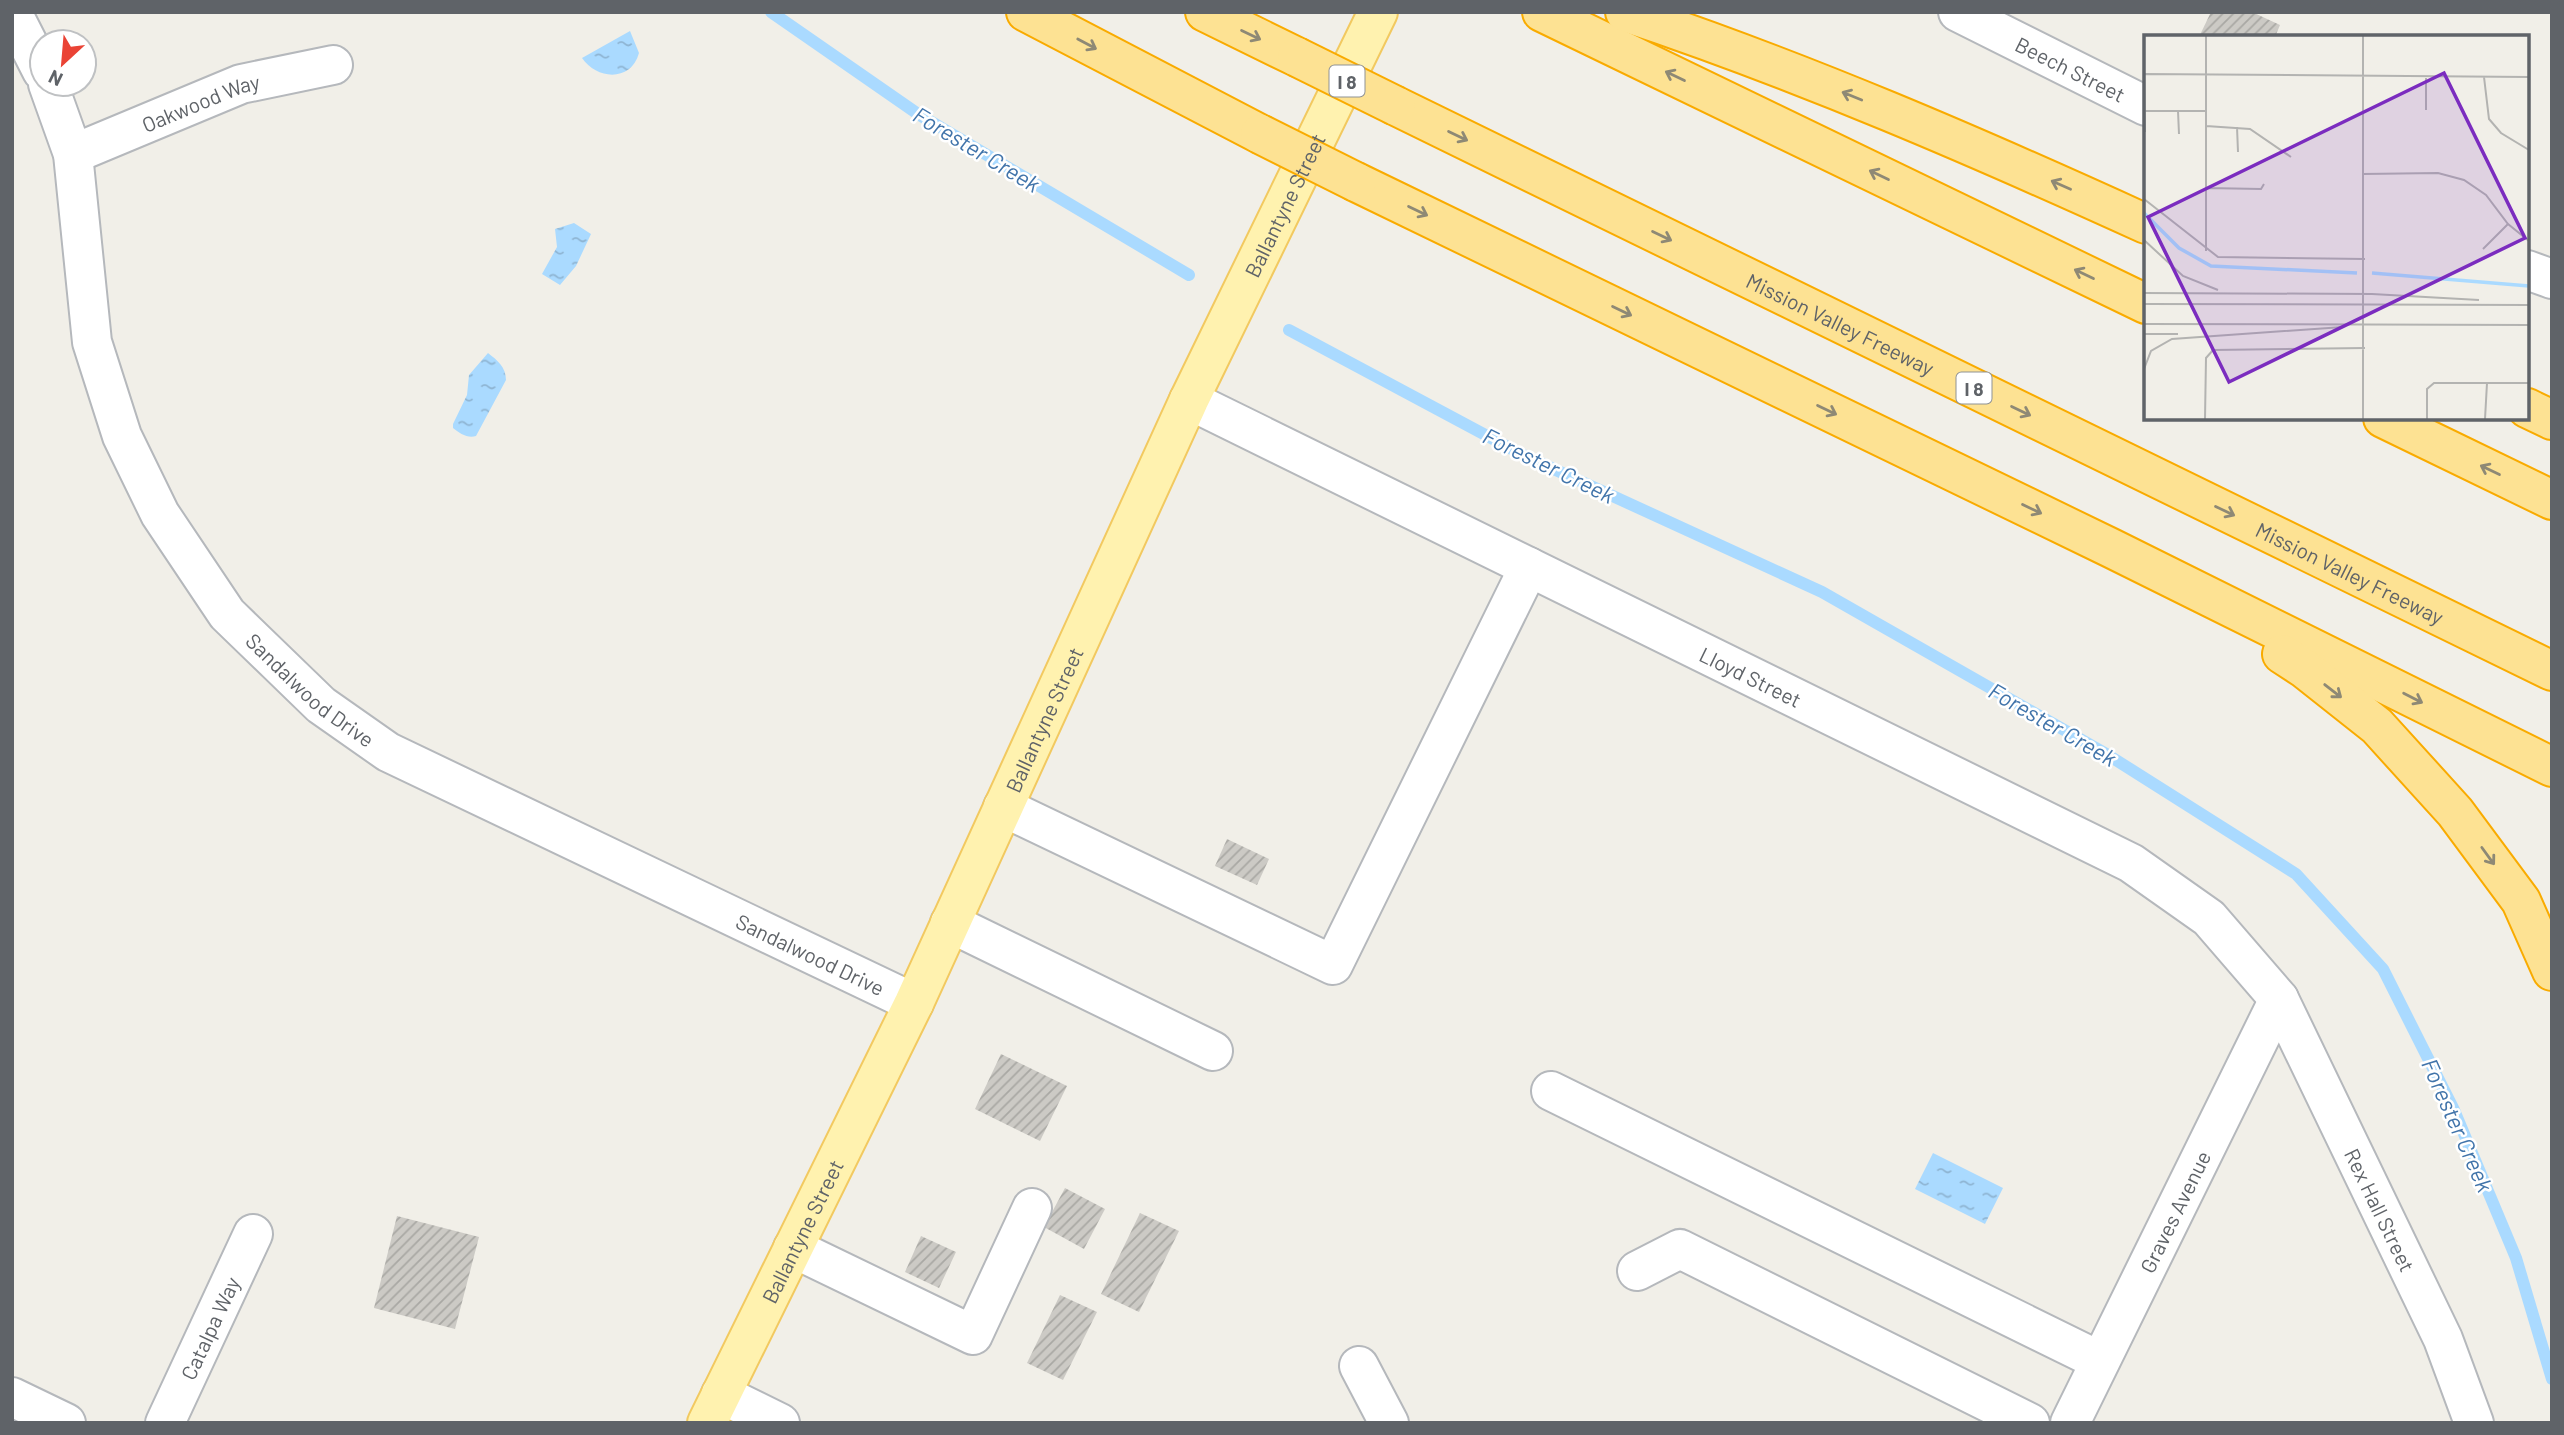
<svg xmlns="http://www.w3.org/2000/svg" width="2564" height="1435" font-family="Barlow,sans-serif">
<style>
.water{fill:url(#water-ripples)}
.lines{fill:none;stroke-linecap:round;stroke-linejoin:round}
.stream{stroke:#aadaff;stroke-width:12}
.building{fill:url(#building-hatch)}
.minor-casing{stroke:#b5b8bc;stroke-width:42}
.major-casing{stroke:#f2c960;stroke-width:42}
.highway-casing{stroke:#f9ab00;stroke-width:42}
.minor{stroke:#fff;stroke-width:38}
.major{stroke:#fff2af;stroke-width:38}
.highway{stroke:#fde293;stroke-width:38}
.highway-bridge-casing{stroke:#f9ab00;stroke-width:42;stroke-linecap:butt}
.highway-bridge{stroke:#fde293;stroke-width:38}
.oneway{stroke:#8e8975}
.labels{text-anchor:middle;dominant-baseline:central;stroke-width:5;stroke-linejoin:round;paint-order:stroke}
.shield{fill:#fff;stroke:#8f9295;stroke-width:2}
.shield-label{font-size:19px;font-weight:bold;fill:#5f6368}
.street-label{font-size:21px;fill:#5f6368;stroke:#fff}
.water-label{font-size:23px;font-style:italic;fill:#4174aa;stroke:#fff}
.inset-river{fill:none;stroke:#aadaff;stroke-width:3.5}
.inset-road{fill:none;stroke:#b3b3b1;stroke-width:2}
.view{fill:#7b2cbf;fill-opacity:0.15;stroke:#7b2cbf;stroke-width:3.5}
.inset-edge{fill:none;stroke:#5f6368;stroke-width:3.5}
</style>
<defs>
<pattern id="water-ripples" width="26" height="14" patternUnits="userSpaceOnUse" patternTransform="scale(1.75)"><rect width="26" height="14" fill="#aadaff"/><path d="M2 4q2-2 4 0t4 0M15 11q2-2 4 0t4 0" fill="none" stroke="#8eb4d2"/></pattern>
<pattern id="building-hatch" width="6" height="6" patternUnits="userSpaceOnUse" patternTransform="scale(1.75)"><rect width="6" height="6" fill="#cccac5"/><path d="M-1 1l2-2M0 6l6-6M5 7l2-2" fill="none" stroke="#a9a8a4"/></pattern>
</defs>
<rect width="100%" height="100%" fill="#f1efe8"/>
<g class="water">
<path d="M 630,31 L 639,53 C 631,82 597,80 582,58 Z"/>
<polygon points="574,223 591,234 576,266 560,285 542,274 557,247 555,229"/>
<path d="M 488,353 C 497,360 506,367 506,380 L 476,436 C 468,439 459,433 453,428 L 453,424 L 467,395 L 469,375 Z"/>
<polygon points="1933,1153 2003,1188 1985,1224 1915,1189"/>
</g>
<g class="lines">
<g class="stream">
<polyline points="771,12 918,114 1189,275"/>
<polyline points="1289,330 1521,454 1822,592 2108,755 2296,874 2383,969 2454,1110 2516,1258 2552,1379"/>
</g>
</g>
<g class="building">
<polygon points="2211,12 2252,12 2280,25 2275,37 2199,37"/>
<polygon points="1227,839 1269,859 1257,885 1215,866"/>
<polygon points="1001,1054 1067,1086 1040,1141 975,1109"/>
<polygon points="1065,1188 1105,1209 1084,1249 1044,1227"/>
<polygon points="1140,1213 1179,1231 1139,1312 1101,1294"/>
<polygon points="397,1216 479,1237 455,1329 374,1308"/>
<polygon points="921,1236 956,1252 939,1288 905,1272"/>
<polygon points="1060,1295 1097,1312 1063,1380 1027,1363"/>
</g>
<g class="lines">
<g class="minor-casing">
<g id="minor">
<polyline points="12,12 42,71"/>
<path id="s1" d="M 1958,12 L 2146,106"/>
<path id="s2" d="M 48,84 L 73,154 L 92,342 L 122,436 L 160,514 L 227,614 L 321,705 L 388,752 L 914,1003"/>
<path id="s3" d="M 73,154 L 241,84 L 333,65"/>
<polyline points="2527,270 2552,279"/>
<path id="s4" d="M 1189,400 L 2131,863 L 2209,918 L 2279,999 L 2443,1339 L 2474,1423"/>
<polyline points="1003,807 1333,965 1529,567"/>
<polyline points="950,923 1213,1051"/>
<polyline points="1551,1091 2100,1361"/>
<polyline points="793,1248 973,1335 1032,1208"/>
<polyline points="1637,1271 1680,1249 2030,1423"/>
<polyline points="1359,1366 1389,1423"/>
<polyline points="721,1394 780,1423"/>
<polyline points="12,1397 66,1423"/>
<path id="s5" d="M 165,1423 L 253,1234"/>
<path id="s6" d="M 2070,1423 L 2279,999"/>
</g>
</g>
<g class="major-casing">
<g id="major">
<path id="s7" d="M 707,1423 L 914,1003 L 1189,400 L 1378,12"/>
</g>
</g>
<g class="highway-casing">
<g id="highway">
<polyline points="1026,12 1260,134"/>
<polyline points="1205,12 1297,57"/>
<polyline points="1542,12 2146,304"/>
<path d="M 1625,12 C 1804,72 1975,146 2146,224"/>
<path id="s8" d="M 1396,106 L 2552,671"/>
<polyline points="1356,182 2111,548 2552,767"/>
<polyline points="2527,408 2552,420"/>
<polyline points="2383,418 2552,500"/>
<polyline points="2282,654 2305,669 2377,726 2455,812 2521,901 2552,971"/>
</g>
</g>
<use href="#minor" class="minor"/>
<use href="#major" class="major"/>
<use href="#highway" class="highway"/>
<g class="highway-bridge-casing">
<g id="highway-bridge">
<polyline points="1297,57 1396,106"/>
<polyline points="1260,134 1356,182"/>
</g>
</g>
<use href="#highway-bridge" class="highway-bridge"/>
</g>
<defs><path id="oneway-shaft" d="M-6 0H5M1.5-3L5.5 0L1.5 3" fill="none" stroke-width="1.6" stroke-linecap="round" stroke-linejoin="round" transform="scale(1.75)"/></defs>
<g class="oneway">
<use href="#oneway-shaft" transform="translate(1251 35) rotate(26)"/>
<use href="#oneway-shaft" transform="translate(1087 44) rotate(28)"/>
<use href="#oneway-shaft" transform="translate(1675 76) rotate(-154)"/>
<use href="#oneway-shaft" transform="translate(1852 96) rotate(-158)"/>
<use href="#oneway-shaft" transform="translate(1458 136) rotate(26)"/>
<use href="#oneway-shaft" transform="translate(1879 175) rotate(-154)"/>
<use href="#oneway-shaft" transform="translate(2061 185) rotate(-156)"/>
<use href="#oneway-shaft" transform="translate(1418 211) rotate(26)"/>
<use href="#oneway-shaft" transform="translate(1662 236) rotate(26)"/>
<use href="#oneway-shaft" transform="translate(2084 274) rotate(-154)"/>
<use href="#oneway-shaft" transform="translate(1622 311) rotate(26)"/>
<use href="#oneway-shaft" transform="translate(1827 410) rotate(26)"/>
<use href="#oneway-shaft" transform="translate(2021 411) rotate(26)"/>
<use href="#oneway-shaft" transform="translate(2490 470) rotate(-154)"/>
<use href="#oneway-shaft" transform="translate(2032 509) rotate(26)"/>
<use href="#oneway-shaft" transform="translate(2225 511) rotate(26)"/>
<use href="#oneway-shaft" transform="translate(2333 691) rotate(38)"/>
<use href="#oneway-shaft" transform="translate(2413 698) rotate(27)"/>
<use href="#oneway-shaft" transform="translate(2488 856) rotate(54)"/>
</g>
<g class="labels">
<g class="shield">
<rect x="1329.5" y="65.5" width="35" height="31" rx="5"/>
<rect x="1956.5" y="372.5" width="35" height="31" rx="5"/>
</g>
<g class="shield-label">
<text x="1347" y="81">I 8</text>
<text x="1974" y="388">I 8</text>
</g>
<g class="street-label">
<text stroke="none"><textPath href="#s1" startOffset="126">Beech Street</textPath></text>
<text stroke="none"><textPath href="#s3" startOffset="138">Oakwood Way</textPath></text>
<text stroke="none"><textPath href="#s7" startOffset="1348">Ballantyne Street</textPath></text>
<text stroke="none"><textPath href="#s8" startOffset="495">Mission Valley Freeway</textPath></text>
<text stroke="none"><textPath href="#s8" startOffset="1062">Mission Valley Freeway</textPath></text>
<text stroke="none"><textPath href="#s4" startOffset="626">Lloyd Street</textPath></text>
<text stroke="none"><textPath href="#s2" startOffset="682">Sandalwood Drive</textPath></text>
<text stroke="none"><textPath href="#s7" startOffset="780">Ballantyne Street</textPath></text>
<text stroke="none"><textPath href="#s2" startOffset="1250">Sandalwood Drive</textPath></text>
<text stroke="none"><textPath href="#s4" startOffset="1486">Rex Hall Street</textPath></text>
<text stroke="none"><textPath href="#s6" startOffset="236">Graves Avenue</textPath></text>
<text stroke="none"><textPath href="#s7" startOffset="214">Ballantyne Street</textPath></text>
<text stroke="none"><textPath href="#s5" startOffset="105">Catalpa Way</textPath></text>
</g>
<g class="water-label">
<text transform="translate(977 149) rotate(31)">Forester Creek</text>
<text transform="translate(1549 465) rotate(26)">Forester Creek</text>
<text transform="translate(2053 724) rotate(30)">Forester Creek</text>
<text transform="translate(2458 1125) rotate(66)">Forester Creek</text>
</g>
</g>
<g transform="translate(2144 35)">
<rect width="385" height="385" fill="#f1efe8"/>
<path class="inset-river" d="M 0,178 L 35,213 L 67,231 L 213,238M 228,238 L 385,251"/>
<path class="inset-road" d="M 62,1 L 62,216M 0,39 L 385,42M 0,39 L 1,97M 340,42 L 345,84 L 357,98 L 385,115M 282,43 L 282,75M 1,76 L 62,76M 34,76 L 35,99M 62,91 L 106,94 L 147,122M 93,92 L 94,117M 219,139 L 294,138 L 320,145 L 342,160 L 364,189 L 385,206M 62,153 L 117,154 L 120,149M 0,164 L 74,222 L 221,224M 0,205 L 39,241 L 74,255M 339,214 L 364,189M 0,258 L 228,259 L 335,265M 0,269 L 385,270M 0,289 L 385,290M 0,299 L 34,299M 0,334 L 7,316 L 28,304 L 199,292M 61,384 L 62,323 L 69,315 L 221,313M 219,384 L 219,1M 283,384 L 283,354 L 290,348 L 385,348M 341,384 L 343,348"/>
<path class="view" d="M 300,38 L 381,203 L 85,347 L 4,182 Z"/>
<rect width="385" height="385" class="inset-edge"/>
</g>
<rect width="2564" height="1435" fill="none" stroke="#5f6368" stroke-width="28"/>
<g transform="translate(63 63) rotate(206)"><circle r="33" fill="#ffffff" stroke="#bfc1c3" stroke-width="2"/>
<path d="M0-5L12 26L0 18L-12 26Z" fill="#ea4335"/>
<text y="-10" font-size="19" font-weight="bold" text-anchor="middle" fill="#5f6368">N</text>
</g>
</svg>
